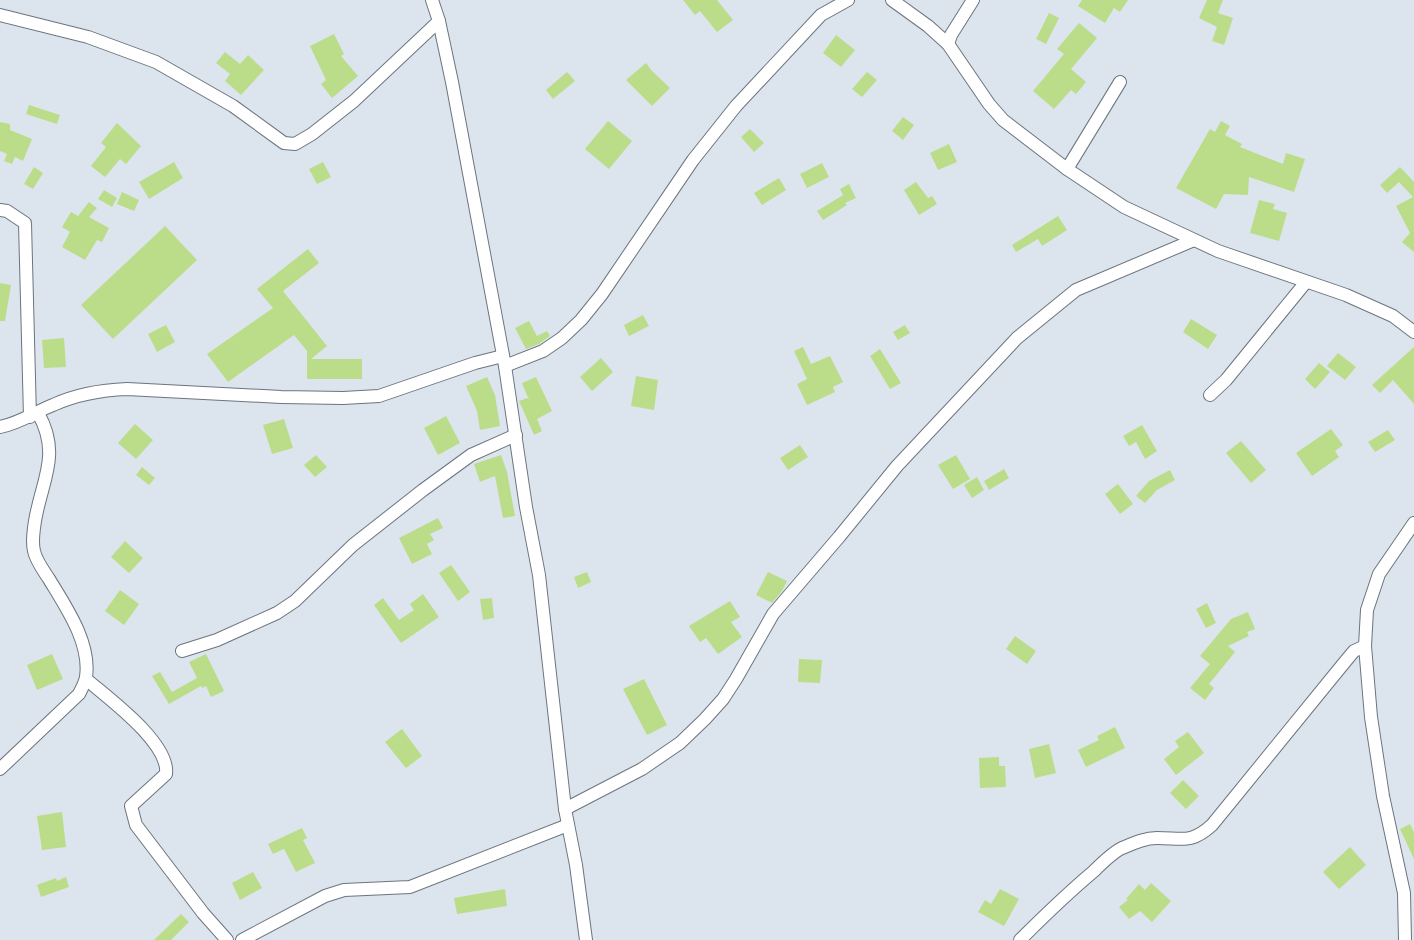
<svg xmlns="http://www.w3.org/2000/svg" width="1414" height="940" font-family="'Source Sans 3',sans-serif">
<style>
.building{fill:#bbdd8a}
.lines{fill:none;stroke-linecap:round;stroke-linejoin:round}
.street-casing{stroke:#6c747d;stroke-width:14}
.street{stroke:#fff;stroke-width:12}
</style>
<rect width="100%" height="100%" fill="#dce5ee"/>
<g class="building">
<polygon points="683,0 717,0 733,20 717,32 700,11 695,15"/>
<polygon points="1082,0 1128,0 1120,12 1114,8 1105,23 1078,6"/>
<polygon points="1207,0 1223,0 1218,13 1233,18 1224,45 1212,41 1217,27 1199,18"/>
<polygon points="1049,13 1059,18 1046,44 1036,39"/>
<polygon points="1079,23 1097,38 1071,69 1086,82 1076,94 1071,90 1054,109 1033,91 1064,54 1057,49"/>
<polygon points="334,34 344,54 341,56 358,76 332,98 321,84 326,80 310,46"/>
<polygon points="836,35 855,50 841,67 823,53"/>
<polygon points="225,52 240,64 248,55 264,70 241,95 225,81 230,74 216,63"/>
<polygon points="646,63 652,71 670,88 652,106 626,80"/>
<polygon points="567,72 575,81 553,99 546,90"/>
<polygon points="867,72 877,80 862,97 852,89"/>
<polygon points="29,105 60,115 57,124 26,114"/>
<polygon points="903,117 914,125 903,140 892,131"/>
<polygon points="608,121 632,141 609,169 585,149"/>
<polygon points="1221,121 1230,126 1225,135 1242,144 1240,147 1283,164 1286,153 1305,159 1294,192 1249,177 1248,195 1224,194 1216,209 1176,188 1210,129 1215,132"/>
<polygon points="0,122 10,124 10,130 32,139 23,161 15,157 12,164 4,161 7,154 0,151"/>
<polygon points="117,123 141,146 126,164 120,159 105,177 91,166 106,147 101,143"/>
<polygon points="750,129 764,143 754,152 741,137"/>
<polygon points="949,144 957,162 938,170 930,153"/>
<polygon points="174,162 183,178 149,199 139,182"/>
<polygon points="323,162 331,177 317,184 309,169"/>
<polygon points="822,163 829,177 807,188 800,174"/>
<polygon points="34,167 43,173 33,189 24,184"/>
<polygon points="1400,167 1414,182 1414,252 1402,242 1410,233 1396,206 1413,197 1399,182 1387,193 1380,185"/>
<polygon points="779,178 786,190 762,205 754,193"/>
<polygon points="916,182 928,198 932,196 937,204 919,215 904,190"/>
<polygon points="849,184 856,198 845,203 847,205 823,220 817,211 843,195 840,189"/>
<polygon points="104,190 117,198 112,207 98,199"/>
<polygon points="122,192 139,200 134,211 117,204"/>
<polygon points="1259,200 1275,204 1273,209 1287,213 1279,241 1250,233"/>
<polygon points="89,202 97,208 89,217 109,228 102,242 97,240 85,260 62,247 70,232 62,227 71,212 78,216"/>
<polygon points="1058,216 1067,230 1042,246 1038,239 1016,252 1012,245"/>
<polygon points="165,226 197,260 113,339 81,305"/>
<polygon points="308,249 319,263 283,291 327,346 311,359 362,359 362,379 307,379 307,351 294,335 228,382 207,354 273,308 257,289"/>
<polygon points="0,283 11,285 5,321 0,321"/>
<polygon points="643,315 649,326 629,336 624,325"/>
<polygon points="1191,319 1217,335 1208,349 1183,332"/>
<polygon points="529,321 537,336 547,331 550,336 539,344 526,349 515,328"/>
<polygon points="166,325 175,342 157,352 148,334"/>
<polygon points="905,325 910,333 898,340 893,332"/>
<polygon points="64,338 66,367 44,368 42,340"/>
<polygon points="803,347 811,364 830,356 843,382 833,387 835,392 807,405 797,384 807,379 794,351"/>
<polygon points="1414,347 1414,404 1393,380 1380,393 1372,385"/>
<polygon points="880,349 901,383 890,389 870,356"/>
<polygon points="1338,353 1356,367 1345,380 1327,366"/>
<polygon points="601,358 613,372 592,391 580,377"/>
<polygon points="1319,363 1330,372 1315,389 1305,379"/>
<polygon points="636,376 658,380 654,410 631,406"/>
<polygon points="487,377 495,395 500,426 480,430 477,411 466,386"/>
<polygon points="536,377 552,411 537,419 542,431 534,435 519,401 527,398 529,400 522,383"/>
<polygon points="446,416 460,443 438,455 424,428"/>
<polygon points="284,419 293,448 272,454 263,425"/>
<polygon points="135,424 153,440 136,459 118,443"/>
<polygon points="1142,425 1157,451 1145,459 1136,442 1129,446 1123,436"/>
<polygon points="1331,429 1343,445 1335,451 1339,457 1312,476 1296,453"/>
<polygon points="1388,430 1395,440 1375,452 1368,442"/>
<polygon points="1241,441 1266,470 1251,483 1226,453"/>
<polygon points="800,445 808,457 788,470 780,458"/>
<polygon points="316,455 327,467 315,477 304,465"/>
<polygon points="501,455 507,472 515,516 503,518 495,476 480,482 474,464"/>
<polygon points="956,455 970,479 953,489 938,465"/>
<polygon points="142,467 155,478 149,485 136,475"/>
<polygon points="1004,469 1009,478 989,490 984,481"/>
<polygon points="1170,470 1175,480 1157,490 1145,503 1136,496 1149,481"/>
<polygon points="977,477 984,490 972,498 964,485"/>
<polygon points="1118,484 1133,504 1120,514 1105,494"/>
<polygon points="438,518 443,528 430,534 434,540 427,544 432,554 412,564 399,538"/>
<polygon points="125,541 143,558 129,573 111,557"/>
<polygon points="451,565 470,592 458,601 439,573"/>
<polygon points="587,572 591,582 578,588 574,577"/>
<polygon points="768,572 787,581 782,591 772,603 756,595"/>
<polygon points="120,590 139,604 124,625 105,611"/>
<polygon points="423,594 439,617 401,643 374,605 383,598 399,620 414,610 410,604"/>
<polygon points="492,598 494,618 483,620 480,599"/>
<polygon points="730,601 740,617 731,622 742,637 718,654 706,638 700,642 689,626"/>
<polygon points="1207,603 1216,623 1206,628 1196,609"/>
<polygon points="1248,612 1255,629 1247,632 1249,636 1228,646 1235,652 1209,684 1214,688 1205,700 1190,688 1210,664 1200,656 1231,619"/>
<polygon points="1015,636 1036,651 1027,664 1006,649"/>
<polygon points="52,654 63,679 37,690 27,665"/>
<polygon points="206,654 224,691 211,697 206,686 202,688 201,686 169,704 152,676 160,672 172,692 197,678 189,662"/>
<polygon points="799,659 822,660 820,683 798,682"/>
<polygon points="644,679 667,725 647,735 623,689"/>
<polygon points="1115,727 1125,748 1086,767 1078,750 1099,740 1097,736"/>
<polygon points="402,729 422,756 406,768 385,742"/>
<polygon points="1188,732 1204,753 1176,775 1164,759 1179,747 1175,741"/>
<polygon points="1049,744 1056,773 1035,778 1029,749"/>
<polygon points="999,757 999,766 1005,766 1006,787 980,788 979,758"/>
<polygon points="1183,780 1199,796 1186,809 1170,793"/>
<polygon points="62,812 66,847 42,850 37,816"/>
<polygon points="1410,824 1414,832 1414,859 1400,829"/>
<polygon points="302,828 307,838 303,840 315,863 296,872 284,849 273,854 268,844"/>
<polygon points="1350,847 1366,865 1339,889 1323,872"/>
<polygon points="253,872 262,888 240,900 232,883"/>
<polygon points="66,877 69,887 41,897 37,885 56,878 57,881"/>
<polygon points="1151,883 1171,901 1152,922 1140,911 1129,919 1119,907 1128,900 1126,899 1139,884 1145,890"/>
<polygon points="505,889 507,906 457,914 454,898"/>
<polygon points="1000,889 1019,899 1004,926 978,912 985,900 991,904"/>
<polygon points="181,914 189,922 171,940 154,940"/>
</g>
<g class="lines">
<g class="street-casing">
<g id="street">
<polyline points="432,0 439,21 452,82 505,366 526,507 539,575 565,809 576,865 586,940"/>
<polyline points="892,0 928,26 948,44 989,104 1003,120 1067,169 1124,207 1218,251 1346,295 1393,316 1414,332"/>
<polyline points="0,15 88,37 156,62 233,106 284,143 295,144 312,134 354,101 439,21"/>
<polyline points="948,44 951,35 973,0"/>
<polyline points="1067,169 1120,82"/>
<polyline points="0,210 7,211 25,223 30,417"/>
<polyline points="505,366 543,351 562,338 581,320 602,294 693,160 736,106 821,15 848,0"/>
<polyline points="1210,395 1226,380 1306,282"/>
<path d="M 0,427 C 20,423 35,412 53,405 C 77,394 101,390 127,389 L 281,397 L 343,398 L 379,396 L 475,363 L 503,356"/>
<polyline points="182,651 217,640 277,613 295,601 353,545 423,490 471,455 516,435"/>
<path d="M 86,679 C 108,698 170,743 166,774 L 131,806 L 136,825 L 203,913 L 227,940"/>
<path d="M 0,769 L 79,694 C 82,688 85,683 86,677 C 91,643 66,607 49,579 C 44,571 36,561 34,551 C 32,543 33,536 34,528 C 39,484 63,457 38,413"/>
<polyline points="565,809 642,769 680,743 705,719 723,699 736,679 773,614 839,537 897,466 1017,338 1076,290 1194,240"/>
<polyline points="242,940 325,896 344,890 410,887 568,825"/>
<path d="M 1020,940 C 1044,916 1068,893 1094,871 C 1102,863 1112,853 1122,848 C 1134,843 1145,838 1157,838 C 1183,838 1191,844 1212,825 L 1344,663 L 1354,651 L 1365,646"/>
<polyline points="1405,940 1404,893 1383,796 1371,717 1365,646 1367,610 1379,574 1414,523"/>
</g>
</g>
<use href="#street" class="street"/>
</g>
</svg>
